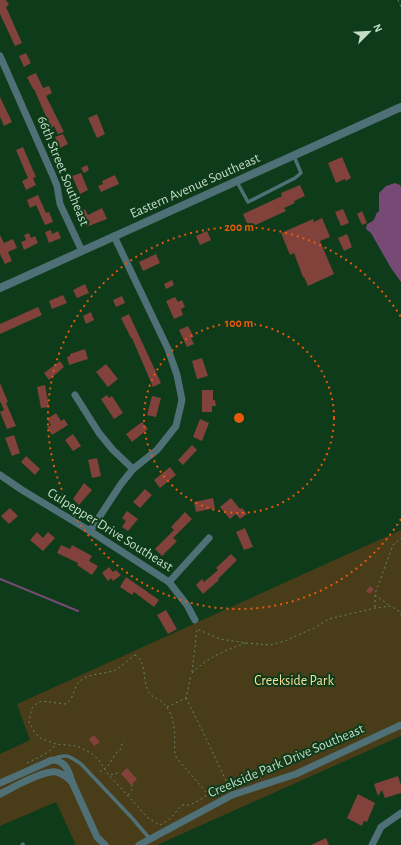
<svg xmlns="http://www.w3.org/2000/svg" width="401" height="845" font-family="'Alegreya Sans',sans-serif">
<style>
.green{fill:#493c19}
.water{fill:#774a75}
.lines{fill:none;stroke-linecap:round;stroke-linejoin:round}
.stream{stroke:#774a75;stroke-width:2}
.building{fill:#80423a}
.path{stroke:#628569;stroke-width:1;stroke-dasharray:2 3;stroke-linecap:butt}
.service{stroke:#4f7076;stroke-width:3.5}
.minor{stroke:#4f7076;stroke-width:7}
.tertiary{stroke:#4f7076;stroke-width:8}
.ring{fill:none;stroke:#e8590c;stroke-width:2;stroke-dasharray:2 4}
.labels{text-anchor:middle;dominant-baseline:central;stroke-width:4;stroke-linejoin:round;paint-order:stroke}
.street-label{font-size:14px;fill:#c4dcc7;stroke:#0e3b1a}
.park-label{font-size:14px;fill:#fbdf99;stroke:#0e3b1a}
.centre{fill:#e8590c;stroke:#0e3b1a;stroke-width:2}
.ring-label{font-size:12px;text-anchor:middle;font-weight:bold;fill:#e8590c;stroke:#0e3b1a;stroke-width:4;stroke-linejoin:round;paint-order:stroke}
</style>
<rect width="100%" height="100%" fill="#0e3b1a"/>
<polygon class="green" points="401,530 401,736 157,845 76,845 56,802 0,826 0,754 30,740 17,704"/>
<path class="water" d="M 395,183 L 400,185 L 401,187 L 401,282 L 391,268 L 371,233 L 366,229 L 367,224 C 372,222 375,220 376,214 L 379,211 L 379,193 L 386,186 Z"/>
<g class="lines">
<polyline class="stream" points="0,579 78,611"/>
</g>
<g class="building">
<polygon points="0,0 6,0 9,5 6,7 22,43 15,46 0,14"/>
<polygon points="26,53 31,63 24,67 19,56"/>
<polygon points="36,73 43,88 49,86 52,93 46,96 64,132 58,134 54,126 51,128 34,89 33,89 27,77"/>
<polygon points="0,97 12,122 4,126 0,117"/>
<polygon points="97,114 105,134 97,138 88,118"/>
<polygon points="63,134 68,144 60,148 55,137"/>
<polygon points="23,147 36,177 33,178 36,185 26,190 22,181 28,178 16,150"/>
<polygon points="342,157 351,178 346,181 345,179 336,183 328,163"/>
<polygon points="87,165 89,170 84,173 81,168"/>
<polygon points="81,173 88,190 80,194 72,176"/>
<polygon points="115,175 119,184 101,192 98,186 103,184 102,181"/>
<polygon points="300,185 305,196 294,201 295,203 284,208 286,211 249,228 243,214 282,196 281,193"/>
<polygon points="38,195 46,213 49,212 53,222 45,225 36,205 30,208 27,200"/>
<polygon points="102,208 107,219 86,227 79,212 85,209 88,215"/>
<polygon points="343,209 349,223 341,226 335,212"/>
<polygon points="362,211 367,223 362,225 357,214"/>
<polygon points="322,218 330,237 320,241 334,274 308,286 304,277 303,277 294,253 290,255 281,233 313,219 314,222"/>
<polygon points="51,230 52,234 58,231 61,238 49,243 45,232"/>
<polygon points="207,231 211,240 200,245 196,236"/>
<polygon points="29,233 31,238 35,236 38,243 24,250 21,242 26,240 24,235"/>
<polygon points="347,234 352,247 344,251 338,238"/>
<polygon points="0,235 4,243 13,239 17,248 8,252 12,261 5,264 0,254"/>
<polygon points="156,254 160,263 143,271 139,262"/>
<polygon points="172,280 174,285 166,289 164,284"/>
<polygon points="85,284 89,293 77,298 73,290"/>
<polygon points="63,295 67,303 52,309 49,301"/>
<polygon points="122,296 125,303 116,307 113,300"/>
<polygon points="175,297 178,302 182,300 185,307 181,309 183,315 174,319 166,301"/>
<polygon points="38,307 42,315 0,334 0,324"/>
<polygon points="91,312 94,320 86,324 83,316"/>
<polygon points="129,314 161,383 153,387 132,338 131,338 121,318"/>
<polygon points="188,326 194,337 191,338 194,344 187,347 179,330"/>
<polygon points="85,349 88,359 69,365 67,357 70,356 70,354"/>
<polygon points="202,358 208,376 197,379 192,361"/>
<polygon points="60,361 64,367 49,380 44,373"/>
<polygon points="106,364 118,379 108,387 96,372"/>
<polygon points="0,383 8,402 6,403 16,426 7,429 0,412 4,410 0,401"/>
<polygon points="45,385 49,407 41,408 37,387"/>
<polygon points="202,390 213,390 213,400 215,400 216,406 212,406 212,412 202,412"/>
<polygon points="107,395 109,398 112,396 123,413 114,419 101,399"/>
<polygon points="152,396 161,398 156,417 147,415"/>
<polygon points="56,413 61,421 64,419 68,425 52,435 47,427 51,425 47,419"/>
<polygon points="200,419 209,423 202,441 193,437"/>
<polygon points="142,422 148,429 132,442 126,434"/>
<polygon points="73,434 81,446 73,451 65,440"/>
<polygon points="14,435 20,453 12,456 5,438"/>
<polygon points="192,445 197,450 183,465 178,460"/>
<polygon points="26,456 40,469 35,475 21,462"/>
<polygon points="97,458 101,476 92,478 88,460"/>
<polygon points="170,467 176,475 160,488 154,480"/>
<polygon points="84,483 92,490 79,505 73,499"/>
<polygon points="145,489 152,495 140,508 133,502"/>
<polygon points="213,498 215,508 196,512 194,502"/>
<polygon points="231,498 240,509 242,508 247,514 240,519 236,514 230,519 220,507"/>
<polygon points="10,508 18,516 9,524 1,516"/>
<polygon points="127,511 138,519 128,531 122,527 126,521 122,518"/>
<polygon points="185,512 192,519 173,538 177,541 162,556 155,549 174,530 171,527"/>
<polygon points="245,528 253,547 244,550 236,532"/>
<polygon points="37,532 43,538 48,532 55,538 43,551 30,540"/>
<polygon points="61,545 70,549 72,545 92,556 89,561 98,566 92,575 77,565 78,563 57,553"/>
<polygon points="231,554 237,560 218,579 219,580 203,594 196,585 202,579 204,582 218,570 216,568"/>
<polygon points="109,567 113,572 116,570 121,575 113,581 111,578 108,581 102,573"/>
<polygon points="126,577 159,600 154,607 134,592 132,595 120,587"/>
<polygon points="370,586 374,589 370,594 366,591"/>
<polygon points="166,610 177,629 168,634 157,615"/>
<polygon points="94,735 100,742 94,746 89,739"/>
<polygon points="127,768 137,779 131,785 121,774"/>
<polygon points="398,776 401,785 401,793 385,798 382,790 378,796 374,784"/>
<polygon points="358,794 375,803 367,822 364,821 362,826 347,818"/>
<polygon points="326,838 329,845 311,845"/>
</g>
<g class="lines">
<g class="path">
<polyline points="398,0 401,7"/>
<polyline points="375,595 390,606"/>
<polyline points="375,607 375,594 393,545 401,538"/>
<polyline points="246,643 270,645 285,641 314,628 329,619 375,608 390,606 398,610 401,615"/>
<path d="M 135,655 C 146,661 143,678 147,688 C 149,696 156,698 162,702 C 169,707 173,719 174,727 C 176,737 173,747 176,757 L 206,792 L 205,797 L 190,805 L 182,805 L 169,820 L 160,825 L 148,818 L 108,774 L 98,759 L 91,753 L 77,746 L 56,744 L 40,738 L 35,733 L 29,722 L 32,708 L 36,704 L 42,701 L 65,704 C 76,698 72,688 80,681 C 87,674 103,674 113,671 C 119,669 129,659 135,655 Z"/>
<polyline points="192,672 197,629"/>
<path d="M 192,673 C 207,658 225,650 246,643 L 220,639 L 197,629"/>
<polyline points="186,698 202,730 230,789"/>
<polyline points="167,707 186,698 191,675"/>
<path d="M 27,763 C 37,758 48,754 55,745"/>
<polyline points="100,772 109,765 115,754 121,749 122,744 125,742"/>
<polyline points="111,775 116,773 119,773"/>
<polyline points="128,795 132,790 132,784"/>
</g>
<g class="service">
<polyline points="237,182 248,202 295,178 301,173 294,156"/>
<path d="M 53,759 C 66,753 70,756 81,764 L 133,819 L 150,839"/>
<polyline points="22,845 23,844"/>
</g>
<g class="minor">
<polyline points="0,56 53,176 57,186 60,204 82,251"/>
<polyline points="75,395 99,433 113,450 133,469"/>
<polyline points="0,475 22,490 90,531 169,582 187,605 195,620"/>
<polyline points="90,531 121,484 133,469 157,450 176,426 182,400 177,375 168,349 114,236"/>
<polyline points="169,582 209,538"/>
<path d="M 0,783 L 52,760 C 65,760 69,771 72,782 L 97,837 L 105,845"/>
<path d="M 0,794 C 12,788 43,770 56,772 C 62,773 67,777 72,782"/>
<polyline points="139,845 232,795 296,774 401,725"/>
<polyline points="372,845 381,827 401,813"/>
</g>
<polyline class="tertiary" points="0,288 401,107"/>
</g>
<g class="ring">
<circle cx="239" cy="418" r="95"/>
<path d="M401 519A191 191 0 1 1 401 317"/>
</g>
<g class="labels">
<g class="street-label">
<text transform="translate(63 171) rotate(68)">66th Street Southeast</text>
<text transform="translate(195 186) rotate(-24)">Eastern Avenue Southeast</text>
<text transform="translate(110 530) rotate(32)">Culpepper Drive Southeast</text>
<text transform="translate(286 761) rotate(-23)">Creekside Park Drive Southeast</text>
</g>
<g class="park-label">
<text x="294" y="681">Creekside Park</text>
</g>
</g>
<circle cx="239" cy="418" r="6" class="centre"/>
<g class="ring-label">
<text x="239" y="231">200 m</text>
<text x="239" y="327">100 m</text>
</g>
<g transform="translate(369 32) rotate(66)" stroke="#0e3b1a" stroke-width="3" paint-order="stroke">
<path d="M0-3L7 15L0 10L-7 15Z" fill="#c4dcc7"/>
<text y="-6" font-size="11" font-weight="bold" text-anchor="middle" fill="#c4dcc7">N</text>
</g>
</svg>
